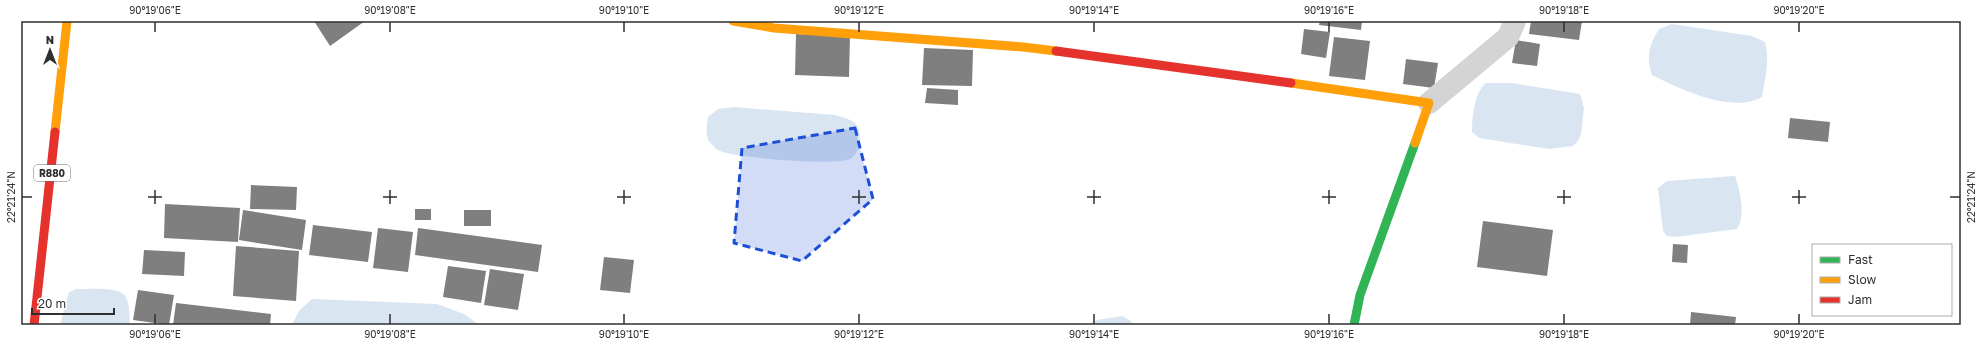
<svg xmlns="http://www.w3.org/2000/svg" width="1982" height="346" font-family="'Golos Text',sans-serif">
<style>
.water{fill:#d9e5f1}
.building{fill:#7f7f7f}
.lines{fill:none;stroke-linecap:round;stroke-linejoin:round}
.street{stroke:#d4d4d4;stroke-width:22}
.fast{stroke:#30b455;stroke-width:9}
.slow{stroke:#ff9f0a;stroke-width:9}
.jam{stroke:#e5322d;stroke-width:9}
.marked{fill:#1d4ed8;fill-opacity:0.2;stroke:#1d4ed8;stroke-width:3;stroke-dasharray:8 5;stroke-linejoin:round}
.ticks{fill:none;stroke:#2f2f2f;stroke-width:1.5}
.labels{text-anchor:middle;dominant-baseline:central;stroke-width:4;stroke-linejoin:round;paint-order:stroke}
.shield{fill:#fff;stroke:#6d6d6d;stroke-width:1}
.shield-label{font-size:10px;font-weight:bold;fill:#2f2f2f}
.neatline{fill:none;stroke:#2f2f2f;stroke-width:1.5}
.ticks-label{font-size:10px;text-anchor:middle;fill:#2f2f2f}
</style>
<rect width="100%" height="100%" fill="#fff"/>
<g class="water">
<path d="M 1672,24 L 1752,36 L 1765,42 C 1770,60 1765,79 1762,97 C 1732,114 1680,89 1652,75 C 1646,55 1649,46 1659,29 Z"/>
<path d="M 1486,83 L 1512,83 L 1580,94 L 1584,108 L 1581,134 L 1578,141 L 1573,146 L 1549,149 L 1479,138 L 1472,132 C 1472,117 1474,93 1486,83 Z"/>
<path d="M 734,107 L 835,115 C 842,117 850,119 855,123 C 863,131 861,153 850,159 C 836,166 737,158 720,151 C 717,150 711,144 709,141 C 705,135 707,124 708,117 L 718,109 Z"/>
<path d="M 1735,176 C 1740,191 1746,215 1737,229 L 1675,237 L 1667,236 L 1663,231 L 1658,188 L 1667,181 Z"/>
<path d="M 76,289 C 87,289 121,286 126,297 C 130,305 129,317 130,325 L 60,325 L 69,292 Z"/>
<polygon points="312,299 437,304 464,314 479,325 292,325 299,311"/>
<polygon points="1122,316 1131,321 1134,325 1086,325 1097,320"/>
</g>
<g class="building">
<polygon points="314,21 365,21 330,46"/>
<polygon points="1320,21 1362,21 1361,30 1319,25"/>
<polygon points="1531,21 1582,21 1579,40 1529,34"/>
<polygon points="1304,29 1330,32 1326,58 1301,54"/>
<polygon points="796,34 850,36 849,77 795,75"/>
<polygon points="1334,37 1370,41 1365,80 1329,76"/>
<polygon points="1516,40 1540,44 1537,66 1512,63"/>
<polygon points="924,48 973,50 972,86 922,85"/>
<polygon points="1406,59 1438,63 1434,88 1403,84"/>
<polygon points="927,88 958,90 958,105 925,103"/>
<polygon points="1790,118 1830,122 1828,142 1788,138"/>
<polygon points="251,185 297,187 296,210 250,209"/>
<polygon points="165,204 240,208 238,242 164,238"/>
<rect x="415" y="209" width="16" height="11"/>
<polygon points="243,210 306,220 302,250 239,240"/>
<rect x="464" y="210" width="27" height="16"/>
<polygon points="1483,221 1553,230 1547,276 1477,267"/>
<polygon points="313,225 372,232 368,262 309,255"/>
<polygon points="378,228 413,232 408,272 373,268"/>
<polygon points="418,228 542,245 538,272 415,255"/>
<polygon points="1673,244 1688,245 1687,263 1672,262"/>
<polygon points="236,246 299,251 296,301 233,296"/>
<polygon points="144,250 185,252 184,276 142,274"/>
<polygon points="604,257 634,260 630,293 600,290"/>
<polygon points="448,266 486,271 481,303 443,297"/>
<polygon points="490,269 524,274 518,310 484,305"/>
<polygon points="138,290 174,295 169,325 133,320"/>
<polygon points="176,303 271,314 270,325 173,325"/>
<polygon points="1691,312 1736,317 1735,325 1690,325"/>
</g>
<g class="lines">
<polyline class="street" points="1429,103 1508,37 1515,21"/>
<polyline class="fast" points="1354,325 1360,295 1415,143"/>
<g class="slow">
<polyline points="733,21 774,28 1023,47 1056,51"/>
<polyline points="1291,83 1429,103 1415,143"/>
<polyline points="55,132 67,21"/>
</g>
<g class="jam">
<polyline points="1056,51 1291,83"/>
<polyline points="34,325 55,132"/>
</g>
</g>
<path class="marked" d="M 855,128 L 873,199 L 802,261 L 734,243 L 742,148 Z"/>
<path class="ticks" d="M 155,22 L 155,32M 390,22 L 390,32M 624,22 L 624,32M 859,22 L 859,32M 1094,22 L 1094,32M 1329,22 L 1329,32M 1564,22 L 1564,32M 1799,22 L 1799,32M 155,190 L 155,204M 390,190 L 390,204M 624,190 L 624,204M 859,190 L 859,204M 1094,190 L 1094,204M 1329,190 L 1329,204M 1564,190 L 1564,204M 1799,190 L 1799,204M 22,197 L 32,197M 148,197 L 162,197M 383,197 L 397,197M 617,197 L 631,197M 852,197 L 866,197M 1087,197 L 1101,197M 1322,197 L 1336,197M 1557,197 L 1571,197M 1792,197 L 1806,197M 1950,197 L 1960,197M 155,314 L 155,324M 390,314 L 390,324M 624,314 L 624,324M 859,314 L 859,324M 1094,314 L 1094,324M 1329,314 L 1329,324M 1564,314 L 1564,324M 1799,314 L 1799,324"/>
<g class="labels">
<rect class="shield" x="34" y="165" width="36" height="16" rx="3"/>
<g class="shield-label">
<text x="52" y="173">R880</text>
</g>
</g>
<rect width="1982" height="346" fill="none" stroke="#ffffff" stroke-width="44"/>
<rect x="1812" y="244" width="140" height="72" fill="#ffffff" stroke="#acacac"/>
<rect x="1820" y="257" width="20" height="6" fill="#30b455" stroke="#acacac"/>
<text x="1848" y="264" font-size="12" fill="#2f2f2f">Fast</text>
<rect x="1820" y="277" width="20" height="6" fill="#ff9f0a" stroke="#acacac"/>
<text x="1848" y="284" font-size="12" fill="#2f2f2f">Slow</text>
<rect x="1820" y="297" width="20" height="6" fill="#e5322d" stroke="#acacac"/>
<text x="1848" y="304" font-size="12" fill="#2f2f2f">Jam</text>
<g transform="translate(50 50)" stroke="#ffffff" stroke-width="3" paint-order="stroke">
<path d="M0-3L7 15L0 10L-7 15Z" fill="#2f2f2f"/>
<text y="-6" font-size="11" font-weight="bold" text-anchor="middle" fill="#2f2f2f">N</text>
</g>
<path d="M32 308v6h82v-6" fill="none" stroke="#2f2f2f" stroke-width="2"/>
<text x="38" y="308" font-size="12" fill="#2f2f2f" stroke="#ffffff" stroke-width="3" paint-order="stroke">20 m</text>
<rect x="22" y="22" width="1938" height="302" class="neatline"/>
<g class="ticks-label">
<text x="155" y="14">90°19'06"E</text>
<text x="390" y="14">90°19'08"E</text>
<text x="624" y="14">90°19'10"E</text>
<text x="859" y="14">90°19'12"E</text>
<text x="1094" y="14">90°19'14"E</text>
<text x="1329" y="14">90°19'16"E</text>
<text x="1564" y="14">90°19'18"E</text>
<text x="1799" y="14">90°19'20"E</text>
<text transform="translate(11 197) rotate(-90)" y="4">22°21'24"N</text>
<text transform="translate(1971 197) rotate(-90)" y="4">22°21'24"N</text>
<text x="155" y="338">90°19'06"E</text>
<text x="390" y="338">90°19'08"E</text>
<text x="624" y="338">90°19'10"E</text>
<text x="859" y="338">90°19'12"E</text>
<text x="1094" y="338">90°19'14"E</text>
<text x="1329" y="338">90°19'16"E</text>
<text x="1564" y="338">90°19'18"E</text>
<text x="1799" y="338">90°19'20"E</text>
</g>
</svg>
